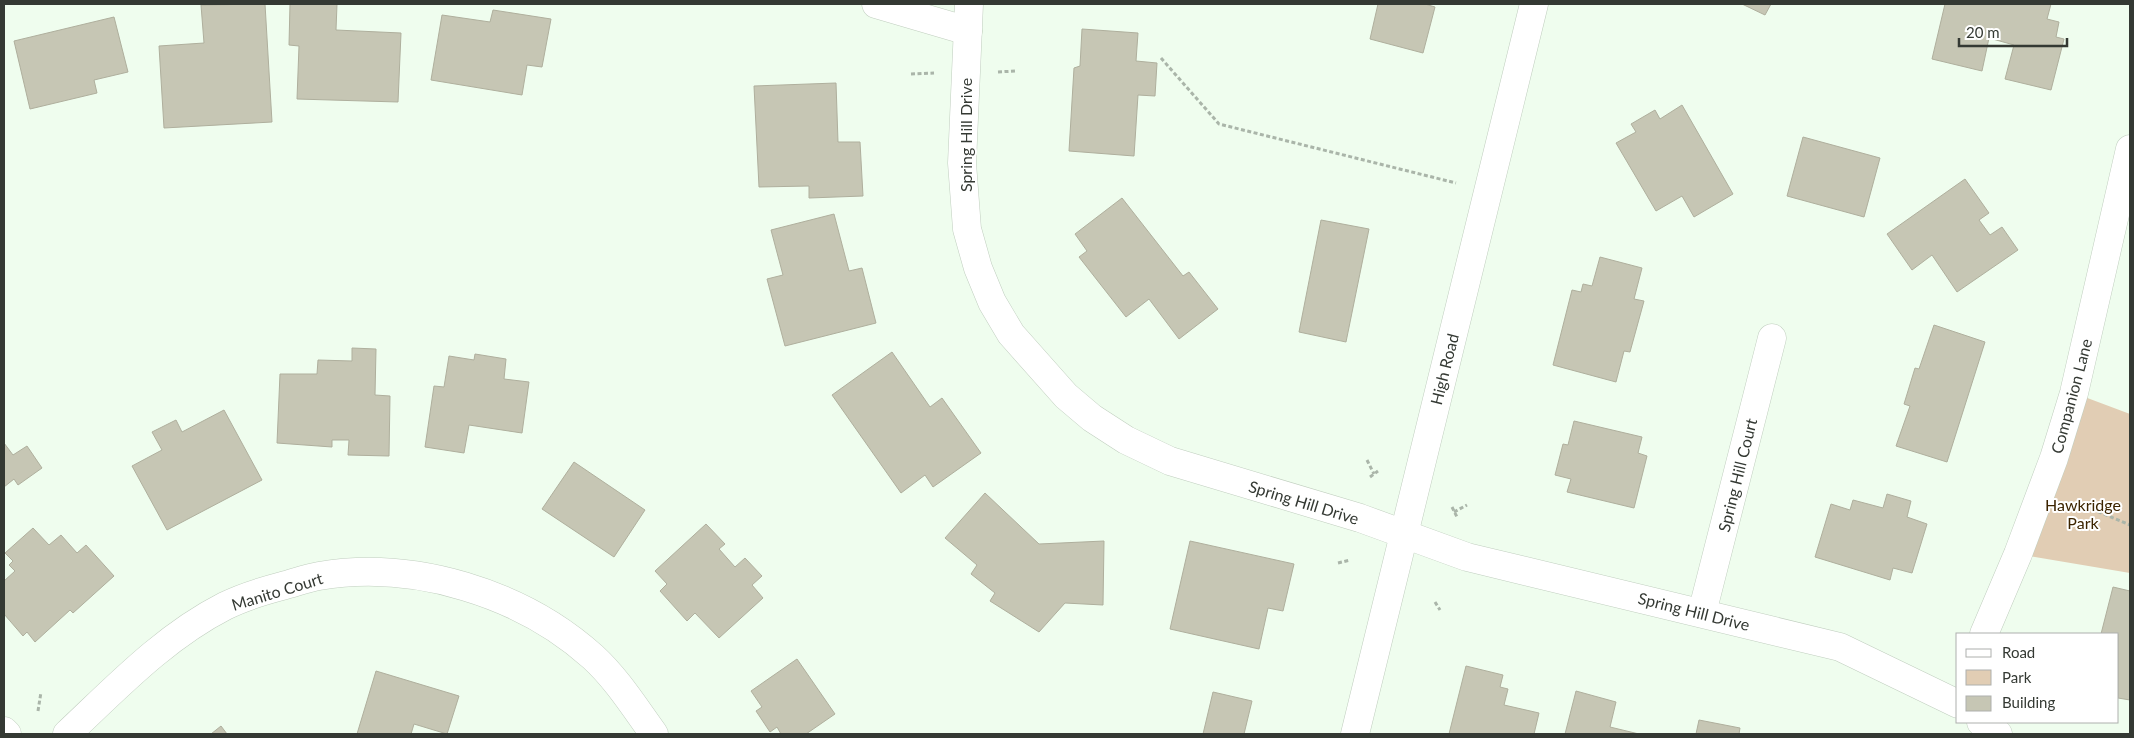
<svg xmlns="http://www.w3.org/2000/svg" width="2134" height="738" font-family="Lato,sans-serif">
<style>
.green{fill:#e1cdb4}
.building{fill:#c6c6b4;stroke:#afaf9d}
.lines{fill:none;stroke-linecap:round;stroke-linejoin:round}
.street-casing{stroke:#c0cebf;stroke-width:29}
.secondary-casing{stroke:#c0cebf;stroke-width:29}
.path{stroke:#aab5a9;stroke-width:3;stroke-dasharray:4 2.5;stroke-linecap:butt}
.street{stroke:#fff;stroke-width:28}
.secondary{stroke:#fff;stroke-width:28}
.labels{text-anchor:middle;dominant-baseline:central;stroke-width:4;stroke-linejoin:round;paint-order:stroke}
.street-label{font-size:16px;fill:#343933;stroke:#fff}
.park-label{font-size:16px;fill:#3c2400;stroke:#fff}
</style>
<rect width="100%" height="100%" fill="#effdee"/>
<polygon class="green" points="2074,393 2130,414 2130,573 2018,554"/>
<g class="building">
<polygon points="265,4 272,122 164,128 159,46 204,43 201,5"/>
<polygon points="290,4 337,4 336,30 401,33 398,102 297,99 299,46 289,45"/>
<polygon points="1378,4 1425,4 1435,7 1423,53 1370,39"/>
<polygon points="1742,4 1771,4 1765,15"/>
<polygon points="1945,4 2051,4 2047,19 2059,22 2056,37 2064,39 2051,90 2005,79 2014,45 1989,38 1982,71 1932,59"/>
<polygon points="493,10 551,19 542,67 527,65 522,95 431,80 442,15 490,22"/>
<polygon points="114,17 128,72 94,80 97,93 30,109 14,41"/>
<polygon points="1082,29 1138,33 1136,61 1157,63 1155,96 1138,95 1134,156 1069,151 1074,68 1080,66"/>
<polygon points="836,83 838,142 860,142 863,196 809,198 809,186 759,187 754,86"/>
<polygon points="1682,105 1733,194 1694,217 1682,196 1656,211 1616,143 1636,132 1631,124 1655,110 1660,119"/>
<polygon points="1803,137 1880,158 1864,217 1787,196"/>
<polygon points="1965,179 1989,213 1979,220 1990,235 2002,227 2018,250 1957,292 1932,255 1912,270 1887,234"/>
<polygon points="1122,198 1183,276 1189,272 1218,309 1179,339 1149,299 1126,317 1079,257 1087,251 1075,234"/>
<polygon points="834,214 849,271 862,268 876,323 785,346 767,279 783,275 771,230"/>
<polygon points="1321,220 1369,229 1346,342 1299,332"/>
<polygon points="1600,257 1642,268 1634,299 1644,301 1630,352 1624,351 1616,382 1553,365 1572,290 1581,292 1583,284 1592,286"/>
<polygon points="1934,325 1985,342 1947,462 1896,446 1910,406 1904,404 1915,368 1919,369"/>
<polygon points="352,348 376,349 375,395 390,396 389,456 348,455 349,440 332,440 332,447 277,443 280,374 317,374 318,360 352,361"/>
<polygon points="892,352 930,407 942,398 981,453 933,487 925,475 901,493 832,395"/>
<polygon points="475,354 506,359 504,379 529,382 522,433 469,425 464,453 425,447 434,386 444,387 449,356 474,360"/>
<polygon points="224,410 262,480 167,530 132,466 162,450 152,432 176,420 182,432"/>
<polygon points="1574,421 1642,437 1638,453 1647,456 1634,508 1567,492 1571,479 1555,475 1563,444 1568,445"/>
<polygon points="4,443 13,455 27,446 42,468 18,485 14,479 4,487"/>
<polygon points="574,462 645,510 614,557 542,509"/>
<polygon points="985,493 1039,544 1104,541 1103,605 1065,603 1039,632 990,601 995,593 971,574 977,565 945,538"/>
<polygon points="1887,494 1911,501 1907,517 1927,524 1912,573 1893,568 1890,580 1815,557 1831,504 1850,510 1853,500 1883,508"/>
<polygon points="706,524 725,544 719,549 735,567 745,558 762,576 752,585 763,598 719,638 695,613 687,621 660,591 667,584 655,571"/>
<polygon points="33,528 49,545 61,535 77,553 86,545 114,576 73,613 70,610 35,642 27,632 23,636 4,614 4,581 15,571 9,565 13,561 5,553"/>
<polygon points="1190,541 1294,564 1283,611 1268,608 1259,649 1170,629"/>
<polygon points="2113,587 2130,591 2130,700 2118,698 2118,634 2101,634"/>
<polygon points="797,659 835,714 806,734 781,734 777,727 770,732 756,711 762,707 751,691"/>
<polygon points="1466,666 1503,675 1500,687 1508,689 1504,705 1539,713 1534,734 1449,734"/>
<polygon points="376,671 459,696 447,734 414,724 411,734 357,734"/>
<polygon points="1576,691 1616,702 1610,727 1639,734 1565,734"/>
<polygon points="1213,692 1252,701 1244,734 1203,734"/>
<polygon points="1699,720 1740,728 1739,734 1696,734"/>
<polygon points="221,726 227,734 211,734"/>
</g>
<g class="lines">
<g class="street-casing">
<g id="street">
<polyline points="876,4 968,31"/>
<polyline points="969,4 962,163 967,229 978,268 992,302 1011,334 1066,396 1092,418 1126,440 1170,461 1360,518 1467,557 1840,647 1958,704"/>
<polyline points="1702,613 1772,338"/>
<polyline points="1984,634 2018,554 2054,458 2074,393 2130,149"/>
<polyline points="1981,722 1998,734"/>
<polyline points="4,731 7,734"/>
<path d="M 67,734 C 116,688 164,637 225,606 C 243,597 263,591 282,586 C 294,583 307,578 319,576 C 414,560 522,593 593,657 C 617,679 635,708 654,734"/>
</g>
</g>
<g class="secondary-casing">
<polyline id="secondary" points="1355,734 1534,4"/>
</g>
<g class="path">
<polyline points="1161,58 1219,124 1456,183"/>
<polyline points="998,72 1015,71"/>
<polyline points="911,74 934,73"/>
<polyline points="1367,460 1374,474"/>
<polyline points="1370,477 1378,471"/>
<polyline points="1452,507 1457,517"/>
<polyline points="2092,509 2130,525"/>
<polyline points="1454,512 1467,505"/>
<polyline points="1338,563 1350,560"/>
<polyline points="1435,602 1440,610"/>
<polyline points="38,711 41,692"/>
</g>
<use href="#street" class="street"/>
<use href="#secondary" class="secondary"/>
</g>
<g class="labels">
<g class="street-label">
<text transform="translate(965 135) rotate(-90)">Spring Hill Drive</text>
<text transform="translate(1444 369) rotate(-76)">High Road</text>
<text transform="translate(2071 396) rotate(-75)">Companion Lane</text>
<text transform="translate(1737 475) rotate(-76)">Spring Hill Court</text>
<text transform="translate(1304 502) rotate(17)">Spring Hill Drive</text>
<text transform="translate(277 591) rotate(-17)">Manito Court</text>
<text transform="translate(1694 611) rotate(14)">Spring Hill Drive</text>
</g>
<g class="park-label">
<text x="2083" y="504">Hawkridge<tspan x="2083" dy="18">Park</tspan></text>
</g>
</g>
<rect width="2134" height="738" fill="none" stroke="#343933" stroke-width="10"/>
<rect x="1956" y="633" width="162" height="90" fill="#ffffff" stroke="#aeb0ad"/>
<rect x="1966" y="649" width="25" height="8" fill="#ffffff" stroke="#aeb0ad"/>
<text x="2002" y="658" font-size="15" fill="#343933">Road</text>
<rect x="1966" y="670" width="25" height="15" fill="#e1cdb4" stroke="#aeb0ad"/>
<text x="2002" y="683" font-size="15" fill="#343933">Park</text>
<rect x="1966" y="696" width="25" height="15" fill="#c6c6b4" stroke="#aeb0ad"/>
<text x="2002" y="708" font-size="15" fill="#343933">Building</text>
<path d="M1959 38v8h108v-8" fill="none" stroke="#343933" stroke-width="2.5"/>
<text x="1966" y="38" font-size="15" fill="#343933" stroke="#ffffff" stroke-width="4" paint-order="stroke">20 m</text>
</svg>
